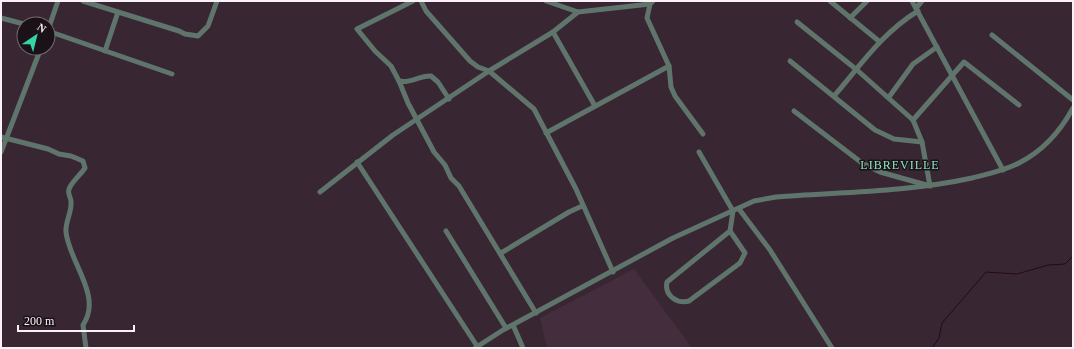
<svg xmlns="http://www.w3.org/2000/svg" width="1074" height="349" font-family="Georgia,serif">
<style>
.built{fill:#442d3d}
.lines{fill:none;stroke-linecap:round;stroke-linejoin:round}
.stream{stroke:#280720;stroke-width:1}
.minor{stroke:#5f756c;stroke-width:5}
.labels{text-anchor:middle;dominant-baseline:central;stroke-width:3;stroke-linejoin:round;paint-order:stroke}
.quarter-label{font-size:12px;letter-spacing:1px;fill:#8be6c5;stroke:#1a1217}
</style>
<rect width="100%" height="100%" fill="#382632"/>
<polygon class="built" points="634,269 692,348 547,348 540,318"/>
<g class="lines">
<polyline class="stream" points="932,348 939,338 942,323 986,272 1017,274 1048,265 1065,264 1073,256"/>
<g class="minor">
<polyline points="83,1 179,31 185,34 198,36 208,26 217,1"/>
<polyline points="413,1 357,29 375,51 391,66 399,81 408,103 434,152 445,165 451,178 459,186 536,313"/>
<polyline points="421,1 426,11 470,61 478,67 489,71 534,109 576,189 613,272"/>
<polyline points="546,1 578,12"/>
<polyline points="830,1 880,42"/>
<polyline points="912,1 1003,170"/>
<polyline points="650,4 647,18 669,66 671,87 675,96 703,134"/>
<polyline points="916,8 922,1"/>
<polyline points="1,18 24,24"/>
<polyline points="850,18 867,1"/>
<polyline points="48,30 58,1"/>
<polyline points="48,31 172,74"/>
<polyline points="553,32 595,106"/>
<polyline points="992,35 1073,100"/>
<polyline points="105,51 118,12"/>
<polyline points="790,61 875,130 894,139 922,142"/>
<path d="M 399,81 C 410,84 420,75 431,76 L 438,82 L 449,99"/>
<path d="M 834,96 C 860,66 883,32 918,11"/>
<polyline points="889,97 913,64 937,47"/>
<polyline points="794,111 862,163 880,172 930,186 922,142 913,120 857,70 797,22"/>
<polyline points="913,120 964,62 1019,105"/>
<polyline points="546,133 669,66"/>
<path d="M 1,137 L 48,149 L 59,154 L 71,156 L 83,161 L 85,168 C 81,174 73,181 70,187 C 66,193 71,196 71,202 C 72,212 65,222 66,232 C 69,262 103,296 83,325 L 86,348"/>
<polyline points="1,152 41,48"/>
<path d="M 699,152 L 733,211 L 730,231 L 667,282 C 664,296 678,304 689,301 L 740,263 L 745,253 L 730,231"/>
<polyline points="357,162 477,346"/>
<polyline points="320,192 393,135 489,71 553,32 578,12 650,4 653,1"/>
<polyline points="739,209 770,250 832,348"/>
<polyline points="446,231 506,328"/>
<polyline points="501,253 569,212 582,206"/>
<polyline points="513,325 523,348"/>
<path d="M 475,348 L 503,330 L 673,238 L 754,201 L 776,197 C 841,192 908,192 972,178 C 988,174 1004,171 1019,163 C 1043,151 1060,132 1073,108"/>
</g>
</g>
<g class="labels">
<g class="quarter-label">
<text x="900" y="165">LIBREVILLE</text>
</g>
</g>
<rect width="1074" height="349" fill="none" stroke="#fdf1f9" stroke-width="4"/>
<g transform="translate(36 36) rotate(35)"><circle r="19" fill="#1a1217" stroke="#756b71"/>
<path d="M0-3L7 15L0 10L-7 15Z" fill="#35d4a7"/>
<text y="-6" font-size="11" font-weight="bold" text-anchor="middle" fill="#fdf1f9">N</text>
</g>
<path d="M18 325v6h116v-6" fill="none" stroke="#fdf1f9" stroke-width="2"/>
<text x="24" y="325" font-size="12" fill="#fdf1f9" stroke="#1a1217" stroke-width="3" paint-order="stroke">200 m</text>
</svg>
